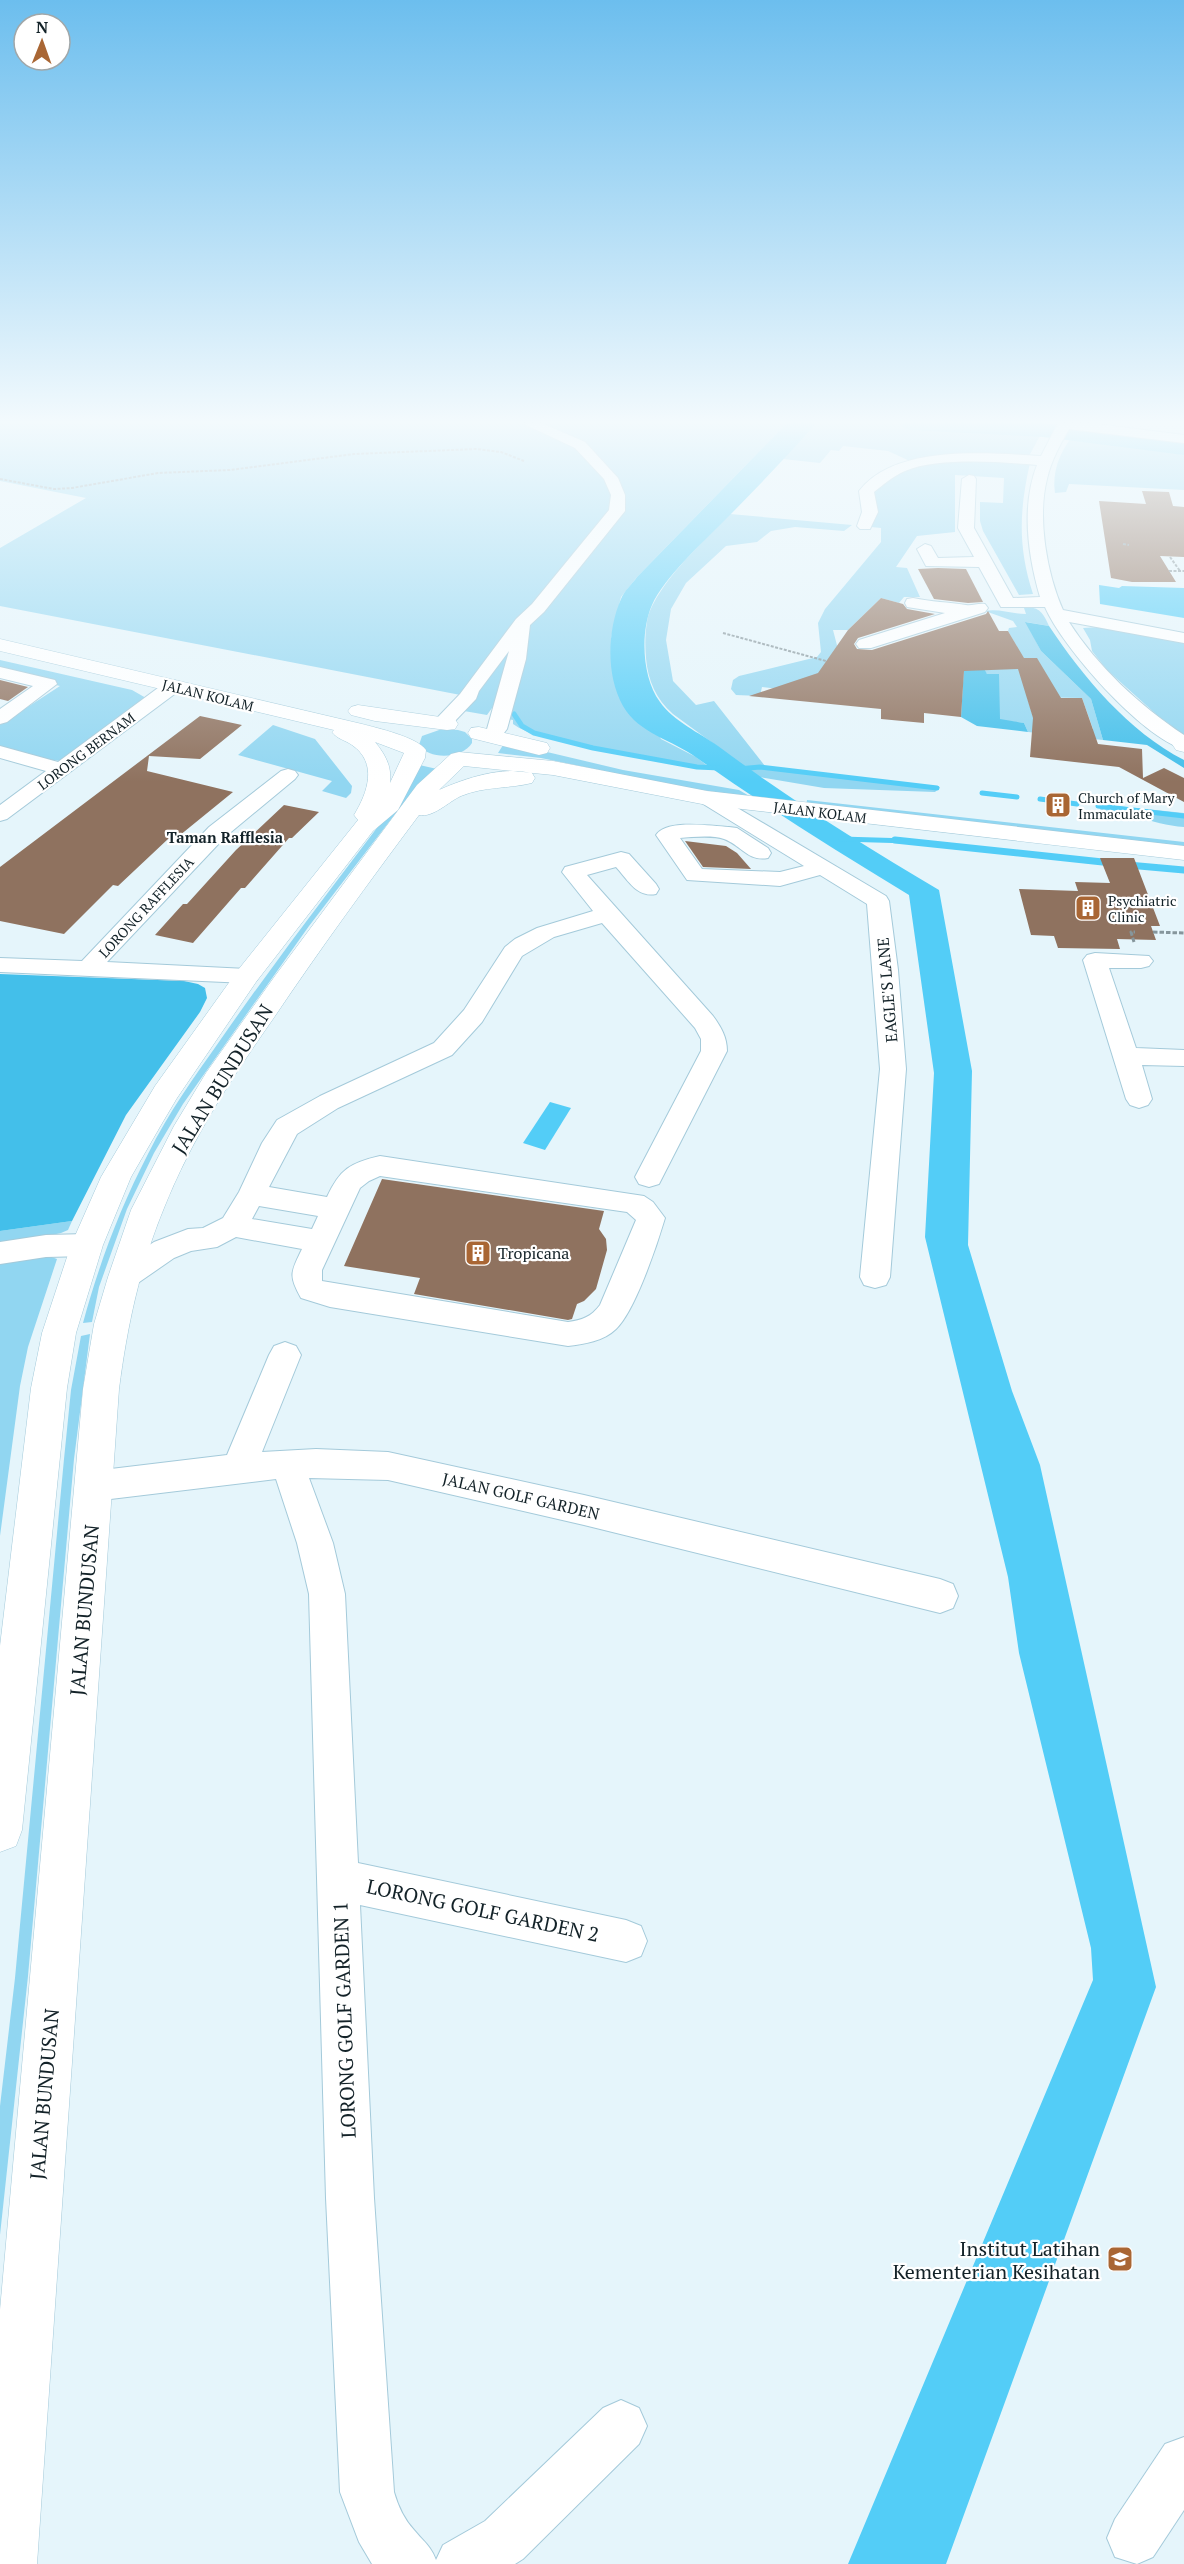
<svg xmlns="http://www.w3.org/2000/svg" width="1184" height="2564" font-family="'PT Serif',serif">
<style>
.green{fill:#91d6f1;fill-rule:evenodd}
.forest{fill:#43bfea}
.water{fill:#53cdf7}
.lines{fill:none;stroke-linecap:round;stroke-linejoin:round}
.stream-far1{stroke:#53cdf7;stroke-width:5}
.stream{stroke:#53cdf7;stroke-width:7}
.river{fill:#53cdf7;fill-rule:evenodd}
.building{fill:#8f725f}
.minor-casing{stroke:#a4cada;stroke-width:2}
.major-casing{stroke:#a4cada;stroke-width:1}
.path-far1{stroke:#86969c;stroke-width:2;stroke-dasharray:3 1.5;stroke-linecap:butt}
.path{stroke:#86969c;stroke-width:3;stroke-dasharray:4.5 2;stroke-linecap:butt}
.minor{fill:#fff;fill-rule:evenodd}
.major{fill:#fff;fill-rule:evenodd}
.labels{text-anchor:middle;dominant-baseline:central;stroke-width:4.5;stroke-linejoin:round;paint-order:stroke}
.far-street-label{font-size:14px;fill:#132228;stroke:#fff}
.far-poi-label{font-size:14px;fill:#132228;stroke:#fff;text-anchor:start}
.far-neighbourhood-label{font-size:15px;font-weight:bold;fill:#132228;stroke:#fff}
.street-label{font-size:16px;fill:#132228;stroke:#fff}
.poi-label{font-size:16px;fill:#132228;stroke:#fff;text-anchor:start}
.near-street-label{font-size:20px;fill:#132228;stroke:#fff}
.near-poi-label{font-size:20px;fill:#132228;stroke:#fff;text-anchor:end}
</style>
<rect width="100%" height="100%" fill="#e5f5fb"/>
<g class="green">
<path d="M 0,423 L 787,423 L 637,577 L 621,597 L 611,638 L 661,739 L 696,757 L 709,767 L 698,768 C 652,760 606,753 561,741 C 545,737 527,734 513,724 L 513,720 L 508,719 L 497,701 L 487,715 L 464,711 L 476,698 L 0,606 L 0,548 L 86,498 L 0,481 Z"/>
<polygon points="817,423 891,423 1042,432 1028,458 912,462 888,451 843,446 839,451 831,450 820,463 783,459"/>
<polygon points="1076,429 1184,440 1184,447 1074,433"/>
<path d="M 1072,437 L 1184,449 L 1184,490 L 1069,484 L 1066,492 L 1055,493 C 1052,473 1059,453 1072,437 Z"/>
<path d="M 968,461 L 1030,463 C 1019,511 1018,548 1033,594 L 1019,595 L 983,531 L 980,521 L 980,502 L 1003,503 L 1004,478 L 955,475 L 955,532 L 917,536 L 896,567 L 907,568 L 920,597 L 904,597 L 899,603 L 881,598 L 848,630 L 833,630 L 839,653 L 838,667 L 779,689 L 762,687 L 760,696 L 736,695 L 731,689 L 733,680 L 739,676 L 817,657 L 821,652 L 818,623 L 825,609 L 881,542 L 881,528 L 871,527 L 876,512 L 872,492 L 909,467 Z"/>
<path d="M 730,514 L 852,525 L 844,531 L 795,527 L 771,531 L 757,542 L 726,546 L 686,583 L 671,609 L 666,640 L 673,681 L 696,705 L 714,701 L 765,766 L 940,787 L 935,792 L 824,788 L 759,777 L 673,714 C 656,699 648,681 646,658 C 645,646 645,634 647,622 C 653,587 706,539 730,514 Z"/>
<path d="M 1028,607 C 1041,608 1044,615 1049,626 L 1026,622 L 1041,651 L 1091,699 L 1103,740 L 1028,732 L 1024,723 L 1000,720 L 987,674 L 953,635 L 1017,647 L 1008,631 L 1009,628 L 1017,627 L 1013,621 L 985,611 C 998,608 1012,614 1026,614 L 1024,608 ZM 1027,697 L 1082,698 L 1093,729 L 1036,727 Z"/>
<polygon points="1099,627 1184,642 1184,735 1157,715 1107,670 1092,651 1090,640 1083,628"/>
<polygon points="0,660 132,690 153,702 61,761 52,760 0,748 0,725 60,686 0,671"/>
<polygon points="273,725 315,739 352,786 351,793 346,798 322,791 332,781 238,755"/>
<path d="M 442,729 L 458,730 L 465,732 L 472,739 L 472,743 C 462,759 429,760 419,745 L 422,736 Z"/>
<polygon points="505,742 623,770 739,790 751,797 687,788 541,758 498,753"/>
<path d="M 415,764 L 437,769 L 412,792 L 309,926 L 183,1104 L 154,1153 L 127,1209 L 99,1287 L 92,1322 L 83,1323 C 99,1264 120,1208 148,1154 C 168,1113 195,1076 221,1039 C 280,954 343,873 405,791 Z"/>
<polygon points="807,800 1184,842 1184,846 806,805"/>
<path d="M 1098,804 L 1184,813 L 1184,827 C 1167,826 1153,821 1136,817 C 1124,815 1113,815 1101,811 Z"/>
<polygon points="72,1221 68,1230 61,1233 0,1246 0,1231"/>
<polygon points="46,1255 57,1259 28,1347 20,1386 0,1536 0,1262"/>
<polygon points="90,1334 74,1459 28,1976 0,2235 0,2106 15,1978 64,1459 71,1390 81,1336"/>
</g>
<g class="forest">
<path d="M 1025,622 L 1049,626 C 1083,677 1129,732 1184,760 L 1184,768 L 1147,745 L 1103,740 L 1091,699 L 1041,651 Z"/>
<polygon points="965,649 973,649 987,674 999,674 1000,719 1024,723 1028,732 977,726 961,717"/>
<polygon points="0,974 184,981 198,984 205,988 207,998 200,1012 126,1115 72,1221 0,1231"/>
</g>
<g class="water">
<path d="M 787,423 L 817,423 C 786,457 755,490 723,522 C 701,544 664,578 652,605 C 640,632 642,678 660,702 C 673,721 700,733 718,746 C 789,799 863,845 939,890 L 972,1071 L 968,1245 L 1012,1391 L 1040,1465 L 1156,1987 L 946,2564 L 848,2564 L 1093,1980 L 1091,1948 L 1019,1653 L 1008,1577 L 925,1237 L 934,1073 L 909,895 C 837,851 766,807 697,758 C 673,740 639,734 623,706 C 606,676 607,631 621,599 C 624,591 632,584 637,577 Z"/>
<polygon points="891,423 1044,428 1042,432"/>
<polygon points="1099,585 1119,588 1122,586 1184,588 1184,618 1100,604"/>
<polygon points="550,1102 571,1108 545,1150 523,1143"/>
</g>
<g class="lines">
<g class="stream-far1">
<polyline points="514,714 522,726 534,733 593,748 697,767 720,768"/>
<polyline points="738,769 760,767 937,788"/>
<polyline points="982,793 1017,797"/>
<polyline points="1040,799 1077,804"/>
<polyline points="1098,806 1184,816"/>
<polyline points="841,839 909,841"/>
</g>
<g class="stream">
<polyline points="895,840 1112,863"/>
<polyline points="1128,865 1184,870"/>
</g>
<polygon class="river" points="901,423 1043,423 1184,441 1184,455 1043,437 912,430 904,428"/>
</g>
<g class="building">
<polygon points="1142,491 1169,492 1173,506 1184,507 1184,557 1160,556 1176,582 1132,582 1111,578 1099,501 1146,504"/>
<polygon points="938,568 966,569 983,602 968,603 934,599 918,569"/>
<polygon points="881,598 903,604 907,609 935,614 858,638 854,644 857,649 872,650 986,614 988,611 999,631 1008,631 1024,658 1037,658 1061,698 1082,698 1098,744 1142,749 1143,778 1164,768 1184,778 1184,802 1119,767 1030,757 1033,718 1018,669 964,671 961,717 924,713 924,723 881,719 881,709 749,696 818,673 848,630"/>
<polygon points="0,680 28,687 8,701 0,699"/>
<polygon points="200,716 242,725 200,759 149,756 147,771 233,792 174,840 168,839 118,886 113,885 64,934 0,921 0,867"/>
<polygon points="284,805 319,812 292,838 289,838 245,888 241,888 193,943 155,935 183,904 187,904 236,850"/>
<polygon points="685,841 726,846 737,853 751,869 703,867"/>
<polygon points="1100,858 1134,858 1160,926 1151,926 1156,940 1117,939 1120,949 1058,948 1054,936 1031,935 1019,889 1078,891 1075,882 1110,883"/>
<polygon points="382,1179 604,1211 599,1229 606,1239 607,1250 596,1289 584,1301 577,1304 572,1319 568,1320 414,1294 420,1278 344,1266"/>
</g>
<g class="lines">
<g class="minor-casing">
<g id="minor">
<polygon points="522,423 541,423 585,442 618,478 625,495 625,511 544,612 530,625 526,659 507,729 504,733 490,733 487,729 509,651 479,691 476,699 455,721 441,721 438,717 460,694 516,619 532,604 609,510 611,495 604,479 575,448"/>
<path d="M 1058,423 L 1089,423 L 1184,435 L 1184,443 L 1069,429 C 1060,445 1051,461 1047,479 C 1037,518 1047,574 1063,610 L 1184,633 L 1184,643 L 1069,622 C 1097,666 1140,706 1184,735 L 1184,749 C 1142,738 1062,647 1045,607 L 1001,607 L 979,567 L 926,566 L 917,549 L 925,544 L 931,546 L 938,558 L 974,557 L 958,528 L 962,479 L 969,475 L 974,476 L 976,479 L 974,528 L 1013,598 L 1040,597 C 1028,556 1021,506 1037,465 C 1001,462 938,457 905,471 C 893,476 883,485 874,492 L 878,512 L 870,529 L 860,529 L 857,526 L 862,512 L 859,491 C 895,444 987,453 1041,456 Z"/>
<path d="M 913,598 C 931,602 949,602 966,605 C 972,606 978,603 985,604 L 988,608 L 985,612 L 871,648 L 859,648 L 856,644 L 859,640 L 945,613 L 907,607 L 905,603 L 907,599 Z"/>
<polygon points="0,667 55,680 57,684 7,722 0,724 0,709 33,686 0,678"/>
<polygon points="173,680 180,682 182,686 180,690 7,819 0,821 0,805 46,771 0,758 0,746 58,762 166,682"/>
<polygon points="288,769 295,771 298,775 295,779 225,837 107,962 247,969 256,971 259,976 256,981 247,983 0,972 0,958 82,961 209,827 281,771"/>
<path d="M 707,792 L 714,794 L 886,896 L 889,901 L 898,970 L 906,1069 L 890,1277 L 886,1285 L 875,1288 L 864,1285 L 860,1277 L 880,1069 L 867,904 L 820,875 L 780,886 L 687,880 L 656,835 C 667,819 711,826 729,827 L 737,828 L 768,848 L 771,853 L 768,858 C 748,862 741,845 724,839 C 713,835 692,837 680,838 L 702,869 L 780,872 L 804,866 L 700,802 L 697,798 L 700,794 Z"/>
<path d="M 621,852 L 629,854 L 656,884 L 659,889 L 656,894 C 637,898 628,880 616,867 L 587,875 L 713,1016 C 721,1027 727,1037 727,1051 L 659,1184 L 649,1187 L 639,1184 L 635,1177 L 701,1051 L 701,1039 L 695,1028 L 602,923 L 554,937 L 522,956 L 482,1022 L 452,1055 L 338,1108 L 297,1134 L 269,1187 L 327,1197 C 340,1169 350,1163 380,1156 L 644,1196 L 653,1202 L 665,1218 C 657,1245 635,1311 616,1329 C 604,1341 584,1344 568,1346 L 330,1307 L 301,1298 C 288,1275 291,1272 302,1249 L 236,1237 L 217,1247 L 191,1251 L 174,1258 L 135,1285 L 124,1288 L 113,1285 L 109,1277 L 113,1269 L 154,1242 L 188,1229 L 203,1228 L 223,1218 L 239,1192 L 262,1143 L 277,1120 L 320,1096 L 434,1043 L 464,1010 L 505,947 L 515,939 L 537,928 L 593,911 L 562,872 L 565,867 ZM 380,1176 L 627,1212 L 636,1220 L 600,1305 C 591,1317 582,1320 568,1322 L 322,1281 L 322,1270 L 360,1188 L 369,1181 ZM 259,1206 L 318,1216 L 312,1229 L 252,1219 Z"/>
<polygon points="1095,953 1149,956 1153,961 1149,966 1141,968 1109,968 1136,1048 1184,1050 1184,1066 1142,1065 1152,1099 1148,1105 1139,1108 1130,1105 1126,1099 1083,960 1087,955"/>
<polygon points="87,1234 97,1237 102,1245 97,1253 87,1256 46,1257 0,1264 0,1242 46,1235"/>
<path d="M 285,1342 L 296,1346 L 301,1355 L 262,1452 L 316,1449 L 388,1452 L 584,1495 L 940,1579 L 953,1584 L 958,1596 L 953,1608 L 940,1613 L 584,1525 L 388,1480 L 309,1478 L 333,1543 L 345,1594 L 358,1863 L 626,1920 L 641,1926 L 647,1941 L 641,1956 L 626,1962 L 360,1905 L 374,2198 L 394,2492 C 398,2506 404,2519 414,2530 C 423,2541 431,2546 436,2560 L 443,2545 L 485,2521 L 603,2408 L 621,2400 L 639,2408 L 647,2426 L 639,2444 L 523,2559 L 515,2564 L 372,2564 L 359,2542 L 340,2492 L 326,2198 L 309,1594 L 297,1543 L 276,1479 L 94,1501 L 82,1496 L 77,1486 L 82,1476 L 94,1471 L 227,1455 L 269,1355 L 274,1346 Z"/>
<polygon points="1184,2437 1184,2510 1153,2557 1137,2564 1115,2557 1107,2538 1115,2519 1165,2444"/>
</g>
</g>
<g class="major-casing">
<g id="major">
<path d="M 0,639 L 362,724 C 377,728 417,737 426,750 L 425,758 L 398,810 L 373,831 L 256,982 L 177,1098 L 161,1125 L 131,1177 L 103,1245 L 76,1333 L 67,1388 L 22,1830 L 16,1846 L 0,1852 L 0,1646 L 31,1388 L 42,1333 L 71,1245 L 101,1177 L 155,1086 L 238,970 L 358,820 L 354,815 C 368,792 378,763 352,745 C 345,740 337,739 332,732 L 334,730 L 0,651 ZM 375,742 L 404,753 L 390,783 C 392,766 385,754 375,742 Z"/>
<polygon points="358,705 447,718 455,719 458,724 455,729 447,730 375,721 351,715 348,711 351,707"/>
<polygon points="479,727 547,743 550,748 547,753 539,755 471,738 468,733 471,728"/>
<polygon points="1181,735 1184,735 1184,752 1176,750 1170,741 1173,736"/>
<path d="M 459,752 L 553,761 L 707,791 L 1184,846 L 1184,860 L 707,805 L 553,775 L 464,766 L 439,790 C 466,778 502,766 532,773 L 535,778 L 532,783 C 508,789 485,786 461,796 C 448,802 433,818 419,815 C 369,882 320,949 273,1019 C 231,1079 191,1140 164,1208 C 140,1266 127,1327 119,1389 L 37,2564 L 0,2564 L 0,2310 L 83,1389 L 94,1324 L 108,1277 L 131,1210 L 174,1126 L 206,1073 L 275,976 L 417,785 L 451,754 Z"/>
</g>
</g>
<g class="path-far1">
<polyline points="0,479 54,489 72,488 158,473 230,470 354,454 476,449 501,452 524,461"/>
<polyline points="1123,544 1129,545"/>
<polyline points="1170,557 1180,571"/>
<polyline points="1169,571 1184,571"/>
<polyline points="723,633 826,661"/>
</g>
<g class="path">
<polyline points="1153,932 1184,933"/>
<polyline points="1134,942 1131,932 1135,932"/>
</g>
<use href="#minor" class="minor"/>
<use href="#major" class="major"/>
</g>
<linearGradient id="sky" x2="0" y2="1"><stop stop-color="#6cbeee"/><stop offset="0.54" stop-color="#f3fafd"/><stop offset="1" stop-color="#f3fafd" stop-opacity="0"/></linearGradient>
<rect width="1184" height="782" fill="url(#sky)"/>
<defs>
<g id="building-square" transform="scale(1.35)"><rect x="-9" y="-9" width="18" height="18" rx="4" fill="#a96634" stroke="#fff"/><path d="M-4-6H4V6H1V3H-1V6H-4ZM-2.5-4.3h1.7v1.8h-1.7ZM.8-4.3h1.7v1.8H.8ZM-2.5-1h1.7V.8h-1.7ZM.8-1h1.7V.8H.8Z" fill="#fff"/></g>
<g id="school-square" transform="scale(1.35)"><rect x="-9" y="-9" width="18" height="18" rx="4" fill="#a96634" stroke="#fff"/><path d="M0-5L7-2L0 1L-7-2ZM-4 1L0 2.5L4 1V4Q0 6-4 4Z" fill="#fff"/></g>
</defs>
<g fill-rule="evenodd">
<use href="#building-square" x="1058" y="805"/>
<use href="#building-square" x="1088" y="908"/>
<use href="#building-square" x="478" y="1253"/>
<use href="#school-square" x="1120" y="2259"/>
</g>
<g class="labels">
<g class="far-street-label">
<text transform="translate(208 695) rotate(14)">JALAN KOLAM</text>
<text transform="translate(86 751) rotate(-37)">LORONG BERNAM</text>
<text transform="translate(820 812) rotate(7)">JALAN KOLAM</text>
<text transform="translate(146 907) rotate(-47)">LORONG RAFFLESIA</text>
</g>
<g class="far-poi-label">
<text x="1078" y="797">Church of Mary<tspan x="1078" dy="16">Immaculate</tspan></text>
<text x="1108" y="900">Psychiatric<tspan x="1108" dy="16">Clinic</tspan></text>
</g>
<g class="far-neighbourhood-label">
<text x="225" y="837">Taman Rafflesia</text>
</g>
<g class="street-label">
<text transform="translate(887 990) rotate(-95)">EAGLE'S LANE</text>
<text transform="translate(521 1496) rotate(13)">JALAN GOLF GARDEN</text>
</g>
<g class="poi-label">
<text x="498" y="1253">Tropicana</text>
</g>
<g class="near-street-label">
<text transform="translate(222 1079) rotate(-58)">JALAN BUNDUSAN</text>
<text transform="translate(84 1610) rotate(-85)">JALAN BUNDUSAN</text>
<text transform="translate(483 1910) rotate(12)">LORONG GOLF GARDEN 2</text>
<text transform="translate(344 2020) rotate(-92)">LORONG GOLF GARDEN 1</text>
<text transform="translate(44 2094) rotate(-85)">JALAN BUNDUSAN</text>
</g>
<g class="near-poi-label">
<text x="1100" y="2248">Institut Latihan<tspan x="1100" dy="23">Kementerian Kesihatan</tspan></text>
</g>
</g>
<g transform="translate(42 42) rotate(1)"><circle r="28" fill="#ffffff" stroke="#a1a7a9" stroke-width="1.5"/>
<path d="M0-4.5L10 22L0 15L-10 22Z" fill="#a96634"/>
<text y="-9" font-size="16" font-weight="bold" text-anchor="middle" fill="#132228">N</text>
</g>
</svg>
